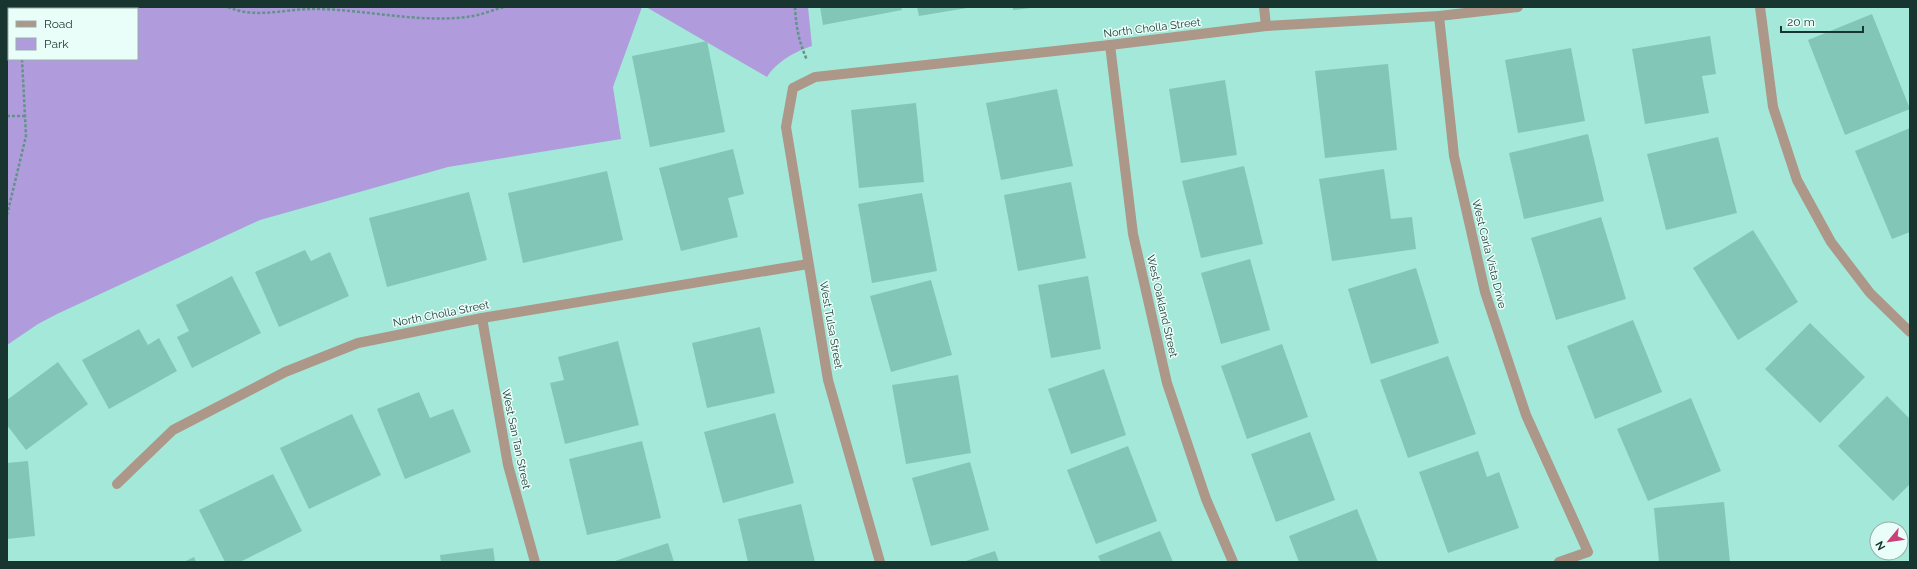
<svg xmlns="http://www.w3.org/2000/svg" width="1917" height="569" font-family="Raleway,sans-serif">
<style>
.green{fill:#b09cdc;fill-rule:evenodd}
.building{fill:#82c6b7}
.lines{fill:none;stroke-linecap:round;stroke-linejoin:round}
.path{stroke:#619388;stroke-width:2.5;stroke-dasharray:3 2;stroke-linecap:butt}
.minor{stroke:#ac9788;stroke-width:10}
.labels{text-anchor:middle;dominant-baseline:central;stroke-width:3;stroke-linejoin:round;paint-order:stroke}
.street-label{font-size:11px;fill:#19352f;stroke:#eafef9}
</style>
<rect width="100%" height="100%" fill="#a3e8d9"/>
<g class="green">
<path d="M 7,7 L 642,7 L 613,87 L 621,139 L 448,167 L 260,220 L 57,314 L 38,324 L 7,345 ZM 9,9 L 137,9 L 137,59 L 9,59 Z"/>
<path d="M 646,7 L 808,7 L 812,46 C 796,51 776,62 767,77 Z"/>
</g>
<g class="building">
<polygon points="41,7 72,7 70,9 43,9"/>
<polygon points="820,7 901,7 902,10 823,25"/>
<polygon points="917,7 967,7 967,8 919,16"/>
<polygon points="1013,7 1031,7 1031,8 1013,10"/>
<polygon points="1872,14 1910,109 1845,135 1808,40"/>
<polygon points="1710,36 1716,74 1702,76 1709,113 1645,124 1632,49"/>
<polygon points="707,41 725,132 650,147 632,56"/>
<polygon points="1571,48 1585,121 1518,133 1505,60"/>
<polygon points="1388,64 1397,150 1325,158 1315,71"/>
<polygon points="1225,80 1237,155 1181,163 1169,89"/>
<polygon points="1057,89 1073,166 1001,180 986,103"/>
<polygon points="916,103 924,182 859,188 851,110"/>
<polygon points="1910,128 1910,232 1892,239 1855,151"/>
<polygon points="1588,134 1604,201 1524,219 1509,153"/>
<polygon points="1718,137 1737,213 1666,230 1647,154"/>
<polygon points="733,149 744,194 728,198 738,237 681,251 659,168"/>
<polygon points="1244,166 1263,244 1201,258 1182,181"/>
<polygon points="1384,169 1391,219 1412,217 1416,249 1332,261 1319,179"/>
<polygon points="607,171 623,240 523,263 508,193"/>
<polygon points="1071,182 1086,258 1018,271 1004,195"/>
<polygon points="469,192 487,260 387,287 369,218"/>
<polygon points="922,193 937,271 872,283 858,204"/>
<polygon points="1601,217 1626,299 1556,320 1531,238"/>
<polygon points="1753,230 1798,302 1738,340 1693,268"/>
<polygon points="305,250 311,261 330,252 349,296 279,327 255,272"/>
<polygon points="1250,259 1270,330 1221,344 1201,273"/>
<polygon points="1416,268 1439,343 1371,364 1348,289"/>
<polygon points="232,276 261,333 192,368 177,337 189,331 176,305"/>
<polygon points="1088,276 1101,349 1051,358 1038,285"/>
<polygon points="931,280 952,355 891,372 870,296"/>
<polygon points="1633,320 1662,392 1595,419 1567,346"/>
<polygon points="1810,323 1865,377 1820,423 1765,369"/>
<polygon points="760,327 775,393 707,408 692,343"/>
<polygon points="139,329 148,345 159,338 177,371 109,409 82,360"/>
<polygon points="618,341 639,425 565,444 550,383 564,380 558,357"/>
<polygon points="1282,344 1308,417 1247,439 1221,366"/>
<polygon points="1448,356 1476,434 1408,458 1380,380"/>
<polygon points="58,362 88,404 26,450 7,425 7,400"/>
<polygon points="1104,369 1126,435 1071,454 1048,389"/>
<polygon points="958,375 971,453 906,464 892,385"/>
<polygon points="419,392 430,418 453,409 471,452 405,479 377,409"/>
<polygon points="1887,396 1910,419 1910,484 1893,501 1838,446"/>
<polygon points="1691,398 1721,471 1648,501 1617,429"/>
<polygon points="775,413 794,483 723,503 704,432"/>
<polygon points="352,414 381,475 309,509 280,448"/>
<polygon points="1310,432 1335,500 1276,522 1251,454"/>
<polygon points="642,441 661,518 587,535 569,459"/>
<polygon points="1128,446 1157,521 1096,544 1067,470"/>
<polygon points="1478,451 1487,477 1499,472 1519,528 1448,553 1419,472"/>
<polygon points="28,461 35,536 7,539 7,463"/>
<polygon points="970,462 989,530 931,546 912,478"/>
<polygon points="273,474 302,531 240,562 225,562 199,510"/>
<polygon points="1724,502 1730,562 1659,562 1654,508"/>
<polygon points="801,504 815,562 748,562 738,519"/>
<polygon points="1357,509 1378,562 1299,562 1289,536"/>
<polygon points="1160,531 1173,562 1101,562 1098,556"/>
<polygon points="668,543 674,562 612,562"/>
<polygon points="493,548 495,562 441,562 440,555"/>
<polygon points="995,551 999,562 963,562"/>
<polygon points="194,557 196,562 184,562"/>
</g>
<g class="lines">
<g class="path">
<polyline points="16,7 17,9"/>
<path d="M 228,7 C 255,19 285,9 313,9 C 364,9 415,23 466,17 C 479,16 492,10 504,7"/>
<path d="M 795,7 C 796,27 799,42 807,60"/>
<polyline points="49,9 50,7"/>
<polyline points="7,116 25,116"/>
<polyline points="7,215 26,136 22,59"/>
</g>
<g class="minor">
<polyline points="1264,7 1266,26"/>
<polyline points="1760,7 1773,107 1797,180 1831,242 1870,293 1910,332"/>
<polyline points="1439,16 1454,156 1485,292 1526,415 1588,552 1559,562"/>
<polyline points="1110,45 1133,234 1167,383 1206,499 1233,562"/>
<polyline points="482,318 508,465 535,562"/>
<polyline points="117,484 173,430 285,372 358,343 482,318 808,264"/>
<polyline points="880,562 828,380 786,127 793,88 815,77 1110,45 1266,26 1439,16 1518,7"/>
</g>
</g>
<g class="labels">
<g class="street-label">
<text transform="translate(1152 28) rotate(-7)">North Cholla Street</text>
<text transform="translate(1489 254) rotate(76)">West Carla Vista Drive</text>
<text transform="translate(1162 306) rotate(77)">West Oakland Street</text>
<text transform="translate(441 314) rotate(-11)">North Cholla Street</text>
<text transform="translate(831 325) rotate(80)">West Tulsa Street</text>
<text transform="translate(516 439) rotate(78)">West San Tan Street</text>
</g>
</g>
<rect width="1917" height="569" fill="none" stroke="#19352f" stroke-width="16"/>
<rect x="8" y="8" width="130" height="52" fill="#eafef9" stroke="#96aea8"/>
<rect x="16" y="21" width="20" height="6" fill="#ac9788" stroke="#96aea8"/>
<text x="44" y="28" font-size="12" fill="#19352f">Road</text>
<rect x="16" y="38" width="20" height="12" fill="#b09cdc" stroke="#96aea8"/>
<text x="44" y="48" font-size="12" fill="#19352f">Park</text>
<g transform="translate(1889 541) rotate(241)"><circle r="19" fill="#eafef9" stroke="#96aea8"/>
<path d="M0-3L7 15L0 10L-7 15Z" fill="#ca417a"/>
<text y="-6" font-size="11" font-weight="bold" text-anchor="middle" fill="#19352f">N</text>
</g>
<path d="M1781 26v6h82v-6" fill="none" stroke="#19352f" stroke-width="2"/>
<text x="1787" y="26" font-size="12" fill="#19352f" stroke="#eafef9" stroke-width="3" paint-order="stroke">20 m</text>
</svg>
